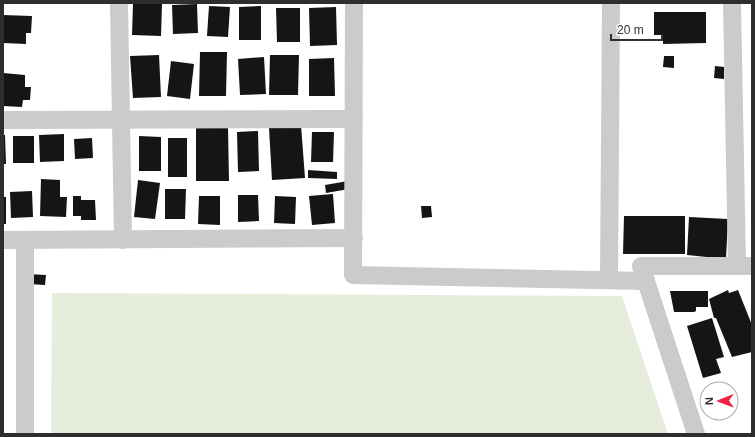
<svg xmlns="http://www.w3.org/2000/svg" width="755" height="437" font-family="Arial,sans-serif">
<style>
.green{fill:#e6eddb}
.building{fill:#151515}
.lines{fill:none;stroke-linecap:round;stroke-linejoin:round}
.minor{stroke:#cbcbcb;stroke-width:18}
</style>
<rect width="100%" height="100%" fill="#fff"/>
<polygon class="green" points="52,293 622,296 668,434 51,434"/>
<g class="building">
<polygon points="133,3 162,4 161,36 132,35"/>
<polygon points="197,4 198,33 173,34 172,5"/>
<polygon points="209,6 230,7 228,37 207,36"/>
<polygon points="261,6 261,40 239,40 239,7"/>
<polygon points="336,7 337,45 310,46 309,8"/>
<polygon points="276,8 300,8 300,42 277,42"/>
<polygon points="654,12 706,12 706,43 663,44 663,35 654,35"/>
<polygon points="3,15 32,16 31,33 26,33 26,44 3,43"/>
<polygon points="200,52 227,52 226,96 199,96"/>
<polygon points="159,55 161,97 133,98 130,56"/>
<polygon points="270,55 299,55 298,95 269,95"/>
<polygon points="664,56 674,56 674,68 663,67"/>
<polygon points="264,57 266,94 240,95 238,59"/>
<polygon points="334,58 335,96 309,96 309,59"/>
<polygon points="171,61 194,64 190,99 167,96"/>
<polygon points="715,66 724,67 724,79 714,78"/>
<polygon points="3,73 25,75 25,87 31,87 30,100 23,100 22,107 3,106"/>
<polygon points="301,125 305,178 272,180 269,128"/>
<polygon points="196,128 228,128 229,181 196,181"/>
<polygon points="258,131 259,171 238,172 237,132"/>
<polygon points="312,132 334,132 333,162 311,162"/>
<polygon points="64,134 64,161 40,162 39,135"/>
<polygon points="3,135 5,135 6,164 3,164"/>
<rect x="13" y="136" width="21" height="27"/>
<polygon points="139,136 161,137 161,171 139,171"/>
<polygon points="92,138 93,158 75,159 74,139"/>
<rect x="168" y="138" width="19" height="39"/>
<polygon points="308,170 337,172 337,179 308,178"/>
<polygon points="41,179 60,180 60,197 67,197 66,217 40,216"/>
<polygon points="138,180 160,183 155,219 134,217"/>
<polygon points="348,181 349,189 326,193 325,185"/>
<polygon points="165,189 186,189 185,219 165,219"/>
<polygon points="32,191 33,217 11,218 10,192"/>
<polygon points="333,194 335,223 312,225 309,196"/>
<polygon points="238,195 258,195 259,221 238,222"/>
<polygon points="73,196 81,196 81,200 95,200 96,220 81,220 81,216 73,216"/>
<polygon points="199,196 220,196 220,225 198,224"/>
<polygon points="275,196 296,197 295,224 274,223"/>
<rect x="3" y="197" width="3" height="27"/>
<polygon points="421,206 431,206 432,217 422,218"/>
<polygon points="624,216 685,216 685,254 623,254"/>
<polygon points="689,217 728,219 726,259 687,255"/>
<polygon points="28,274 46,275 45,285 28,284"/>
<polygon points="728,290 729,293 738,290 752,325 752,352 732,357 716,318 714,318 709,299"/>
<polygon points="670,291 708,291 708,307 696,307 696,311 694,312 674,312"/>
<polygon points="712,318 724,357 716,359 721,373 703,378 687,326"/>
</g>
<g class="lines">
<g class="minor">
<polyline points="119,3 123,240"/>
<polyline points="354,3 353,275 646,281"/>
<polyline points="732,3 737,266"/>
<polyline points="3,120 354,119"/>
<polyline points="3,240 354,238"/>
<polyline points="25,240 25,434"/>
<polyline points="609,280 611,3"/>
<polyline points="696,434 641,266 752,266"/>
</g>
</g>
<rect width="755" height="437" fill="none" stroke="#2e2e2e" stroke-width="8"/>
<g transform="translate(719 401) rotate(269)"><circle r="19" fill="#ffffff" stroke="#ababab"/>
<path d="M0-3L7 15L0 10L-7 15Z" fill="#f32245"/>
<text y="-6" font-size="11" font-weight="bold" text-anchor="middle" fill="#2e2e2e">N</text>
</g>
<path d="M611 34v6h51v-6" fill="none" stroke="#2e2e2e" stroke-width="2"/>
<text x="617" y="34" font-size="12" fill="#2e2e2e" stroke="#ffffff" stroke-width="3" paint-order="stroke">20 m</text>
</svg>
